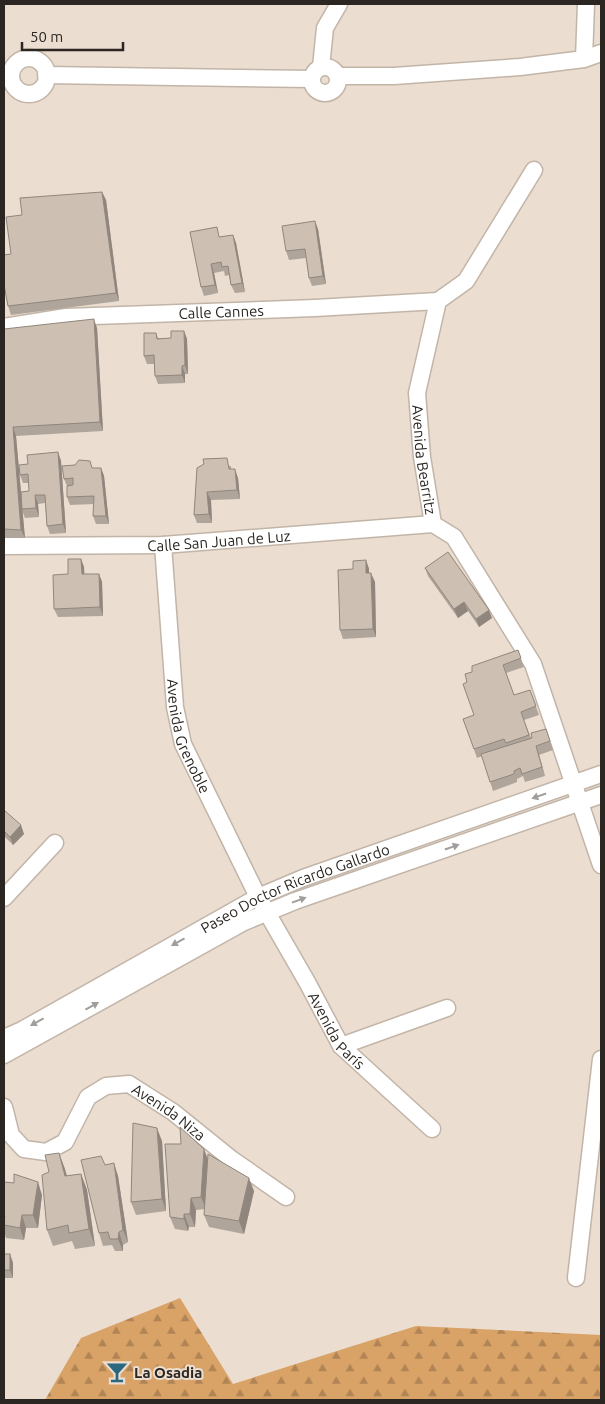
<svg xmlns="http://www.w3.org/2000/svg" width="605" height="1404" font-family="Ubuntu,sans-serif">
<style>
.forest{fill:url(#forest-firs)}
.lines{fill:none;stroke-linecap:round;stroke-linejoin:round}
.minor-casing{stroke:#c2b5a8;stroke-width:19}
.minor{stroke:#fff;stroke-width:16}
.wall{fill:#b0a59a}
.shaded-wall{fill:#90867d}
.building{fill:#cdc0b3;stroke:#90867d}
.oneway{fill:#a09d9b}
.labels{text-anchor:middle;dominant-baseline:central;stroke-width:4;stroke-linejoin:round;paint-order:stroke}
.street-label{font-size:15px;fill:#2b2621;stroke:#ebddd0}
.poi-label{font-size:15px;font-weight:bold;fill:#2b2621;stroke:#ebddd0;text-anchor:start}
</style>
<defs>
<pattern id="forest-firs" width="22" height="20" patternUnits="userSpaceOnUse" patternTransform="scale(1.25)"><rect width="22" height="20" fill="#d9a266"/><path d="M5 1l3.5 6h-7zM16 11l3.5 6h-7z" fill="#b08454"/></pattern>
</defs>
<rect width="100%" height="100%" fill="#ebddd0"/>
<polygon class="forest" points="180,1298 233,1384 416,1326 601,1335 601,1400 45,1400 81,1338"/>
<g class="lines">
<g class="minor-casing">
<g id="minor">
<circle cx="29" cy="76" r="18"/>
<polyline points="584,59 586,4"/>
<circle cx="325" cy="80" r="13"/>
<polyline points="321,67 325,28 339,4"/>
<polyline points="46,75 311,79"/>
<polyline points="338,76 394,76 520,67 584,59 601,53"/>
<path id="s1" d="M 534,170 L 466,281 L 438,301 L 417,393 L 422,457 L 433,524 L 454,537 L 533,664 L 601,865"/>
<path id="s2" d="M 4,327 L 66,317 L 315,308 L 438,301"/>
<path id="s3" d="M 163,545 L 175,707 L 183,744 L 258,897 L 307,982 L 341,1046 L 432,1129"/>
<path id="s4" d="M 4,546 L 163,545 L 433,524"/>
<polyline points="4,898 55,843"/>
<path id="s5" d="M 4,1038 L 22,1030 L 258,897 L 303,878 L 601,774"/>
<polyline points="341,1046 447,1008"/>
<polyline points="4,1055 244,922 295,901 601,795"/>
<path id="s6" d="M 4,1107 L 11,1135 L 24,1149 L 46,1152 L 65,1142 L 88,1097 L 106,1086 L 129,1084 L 173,1112 L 230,1158 L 286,1197"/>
<polyline points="576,1278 601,1059"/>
</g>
</g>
<use href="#minor" class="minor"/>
</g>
<g class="wall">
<polygon points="102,192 106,200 119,301 11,315 8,306 6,294 4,294 4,255 11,254 22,215"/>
<polygon points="318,229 326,284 312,286 309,278 306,258 289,260 286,251"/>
<polygon points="233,235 236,243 245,292 235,293 231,285 229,275 225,276 224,271 214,273 218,293 204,296 201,287 221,237"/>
<polygon points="97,328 103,431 16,436 21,492 29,491 29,483 23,483 20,475 28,464 58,452 61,461 66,533 50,534 47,526 45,503 38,504 39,517 25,518 22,510 25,538 4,538 4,329"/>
<polygon points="184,331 187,339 188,374 185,374 185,383 158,384 155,376 154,364 147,364 144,356 156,333 158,338 171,338"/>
<polygon points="231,466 231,469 238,478 240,499 211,500 212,523 197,523 194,515 197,468"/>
<polygon points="93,468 101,468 104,476 109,524 96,524 93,516 94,504 70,505 67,497 67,486 64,479"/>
<polygon points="81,559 84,567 84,574 99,574 102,582 103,616 58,617 54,609 68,574"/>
<polygon points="366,560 369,569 369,573 375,582 376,637 343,639 340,630 353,569"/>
<polygon points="425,568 492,618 479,627 468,611 458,618 428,576"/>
<polygon points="518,650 524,667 506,673 514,695 530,690 539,715 524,720 531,738 550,741 553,750 539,755 545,776 525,782 523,776 517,779 517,782 493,791 482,756 477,758 463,719 474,715 467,682 472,672"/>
<polygon points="4,810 24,834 13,845 4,836"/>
<polygon points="162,1141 166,1211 136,1215 131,1202"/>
<polygon points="59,1153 67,1176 81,1174 87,1190 95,1246 75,1249 72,1241 53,1246 47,1230 49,1172"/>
<polygon points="208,1160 254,1191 244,1234 209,1227 204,1215 205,1209 196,1210 195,1227 189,1227 188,1231 175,1229 170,1217"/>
<polygon points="105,1165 118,1176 128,1242 123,1245 123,1251 115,1251 112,1245 103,1246 99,1233"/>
<polygon points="4,1182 42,1195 38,1228 26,1228 24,1240 6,1238 4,1231"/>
<polygon points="4,1254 10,1254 13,1263 13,1278 4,1278"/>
</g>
<g class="shaded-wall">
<polygon points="102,192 106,200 119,301 116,293"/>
<polygon points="315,221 318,229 326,284 323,276"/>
<polygon points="233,235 236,243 245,292 242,283"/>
<polygon points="211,264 214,273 218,293 215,285"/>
<polygon points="94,319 97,328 103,431 100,422"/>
<polygon points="184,331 187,339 188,374 185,365"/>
<polygon points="182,366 185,374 185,383 182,375"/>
<polygon points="13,427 16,436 25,538 21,530"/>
<polygon points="58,452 61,461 66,533 63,524"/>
<polygon points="101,468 104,476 109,524 106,516"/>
<polygon points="235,469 238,478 240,499 237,490"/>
<polygon points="207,492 211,500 212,523 209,514"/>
<polygon points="35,495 38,504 39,517 36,508"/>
<polygon points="81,559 84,567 85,583 82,574"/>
<polygon points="366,560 369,569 369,582 366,573"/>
<polygon points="371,573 375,582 376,637 373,629"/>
<polygon points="99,574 102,582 103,616 100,607"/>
<polygon points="464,602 468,611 458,618 454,609"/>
<polygon points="489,610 492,618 479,627 476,619"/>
<polygon points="536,746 539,755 545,776 542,767"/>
<polygon points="21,825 24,834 13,845 10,837"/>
<polygon points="157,1128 162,1141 166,1211 162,1199"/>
<polygon points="204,1149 209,1162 206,1209 201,1197"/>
<polygon points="59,1153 65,1169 71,1192 65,1176"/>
<polygon points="114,1163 118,1176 128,1242 123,1230"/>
<polygon points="81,1174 87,1190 95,1246 89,1229"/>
<polygon points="249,1178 254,1191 244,1234 239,1221"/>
<polygon points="38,1182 42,1195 38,1228 33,1215"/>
<polygon points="191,1198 196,1210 195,1227 190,1214"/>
<polygon points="184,1214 189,1227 188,1231 184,1219"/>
<polygon points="22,1215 26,1228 24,1240 20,1228"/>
<polygon points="119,1232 123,1245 123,1251 118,1239"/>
<polygon points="10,1254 13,1263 13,1278 10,1270"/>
</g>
<g class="building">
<polygon points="102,192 116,293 8,306 4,285 4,255 11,254 6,217 22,215 20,198"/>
<polygon points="315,221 323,276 309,278 305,249 286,251 282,226"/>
<polygon points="217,227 219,237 233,235 242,283 231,285 228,266 222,267 221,262 211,264 215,285 201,287 190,232"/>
<polygon points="94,319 100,422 13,427 21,530 4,529 4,329"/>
<polygon points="171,331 184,331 185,365 182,366 182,375 155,376 154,355 144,356 144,333 156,333 157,339 171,338"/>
<polygon points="58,452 63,524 47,526 45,495 35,495 36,508 22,509 21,492 29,491 28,474 20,475 19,465 28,464 27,455"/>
<polygon points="227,458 229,469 235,469 237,490 207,492 209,514 194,515 197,468 204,464 203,459"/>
<polygon points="79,460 90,461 92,468 101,468 106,516 93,516 94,496 67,497 67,486 73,485 73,478 64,479 62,466 75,465"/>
<polygon points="448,552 489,610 476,619 464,602 454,609 425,568"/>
<polygon points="68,559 81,559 82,574 99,574 100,607 54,609 53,575 68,574"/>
<polygon points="366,560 366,573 371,573 373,629 340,630 338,570 353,569 353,561"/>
<polygon points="518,650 521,658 503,665 514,695 530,690 536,706 521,712 529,735 506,743 504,739 474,749 463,719 474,715 463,684 467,682 465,674 472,672 472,666"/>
<polygon points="546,729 550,741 536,746 542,767 522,774 520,768 514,771 514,774 490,782 481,754 532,738 531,733"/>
<polygon points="4,810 21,825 10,837 4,831"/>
<polygon points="133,1123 157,1128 162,1199 131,1202"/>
<polygon points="180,1127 204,1149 201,1197 191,1198 190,1214 184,1214 184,1219 170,1217 165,1144 181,1144"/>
<polygon points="59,1153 65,1176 81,1174 89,1229 69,1233 68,1225 47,1230 42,1175 49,1172 45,1155"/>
<polygon points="208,1154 249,1178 239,1221 204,1215"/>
<polygon points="101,1156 105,1165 114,1163 123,1230 119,1232 118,1239 110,1239 108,1232 99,1233 81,1160"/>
<polygon points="14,1174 38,1182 33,1215 22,1215 20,1228 4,1225 4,1219 5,1216 4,1216 4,1182 14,1183"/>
<rect x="4" y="1254" width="6" height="16"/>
</g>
<defs><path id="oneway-solid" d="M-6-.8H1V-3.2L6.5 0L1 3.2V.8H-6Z" transform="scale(1.25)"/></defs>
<g class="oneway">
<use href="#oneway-solid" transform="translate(539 796) rotate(161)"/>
<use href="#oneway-solid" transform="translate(452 847) rotate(-19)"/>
<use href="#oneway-solid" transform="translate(299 900) rotate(-20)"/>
<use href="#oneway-solid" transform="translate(178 942) rotate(151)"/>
<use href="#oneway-solid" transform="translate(92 1006) rotate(-29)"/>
<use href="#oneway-solid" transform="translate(37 1022) rotate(151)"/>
</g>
<defs>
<g id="bar-bare" transform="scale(1.725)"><path d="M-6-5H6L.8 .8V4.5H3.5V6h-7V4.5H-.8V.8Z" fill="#29687e" stroke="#ebddd0" stroke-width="2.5" paint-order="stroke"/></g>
</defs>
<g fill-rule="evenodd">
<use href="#bar-bare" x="117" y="1372"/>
</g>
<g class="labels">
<g class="street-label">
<text stroke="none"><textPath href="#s2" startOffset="218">Calle Cannes</textPath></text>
<text stroke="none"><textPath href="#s1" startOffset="326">Avenida Bearritz</textPath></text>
<text stroke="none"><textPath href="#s4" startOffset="215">Calle San Juan de Luz</textPath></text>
<text stroke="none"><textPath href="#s3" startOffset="194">Avenida Grenoble</textPath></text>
<text stroke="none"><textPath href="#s5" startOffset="328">Paseo Doctor Ricardo Gallardo</textPath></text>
<text stroke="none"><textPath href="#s3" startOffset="526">Avenida París</textPath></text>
<text stroke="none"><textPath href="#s6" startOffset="235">Avenida Niza</textPath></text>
</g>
<g class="poi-label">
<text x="134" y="1372">La Osadia</text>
</g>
</g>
<rect width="605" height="1404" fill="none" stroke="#2b2621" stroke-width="10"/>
<path d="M22 42v8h101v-8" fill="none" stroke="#2b2621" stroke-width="2.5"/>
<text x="30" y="42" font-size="15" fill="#2b2621" stroke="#ebddd0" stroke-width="4" paint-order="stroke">50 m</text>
</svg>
